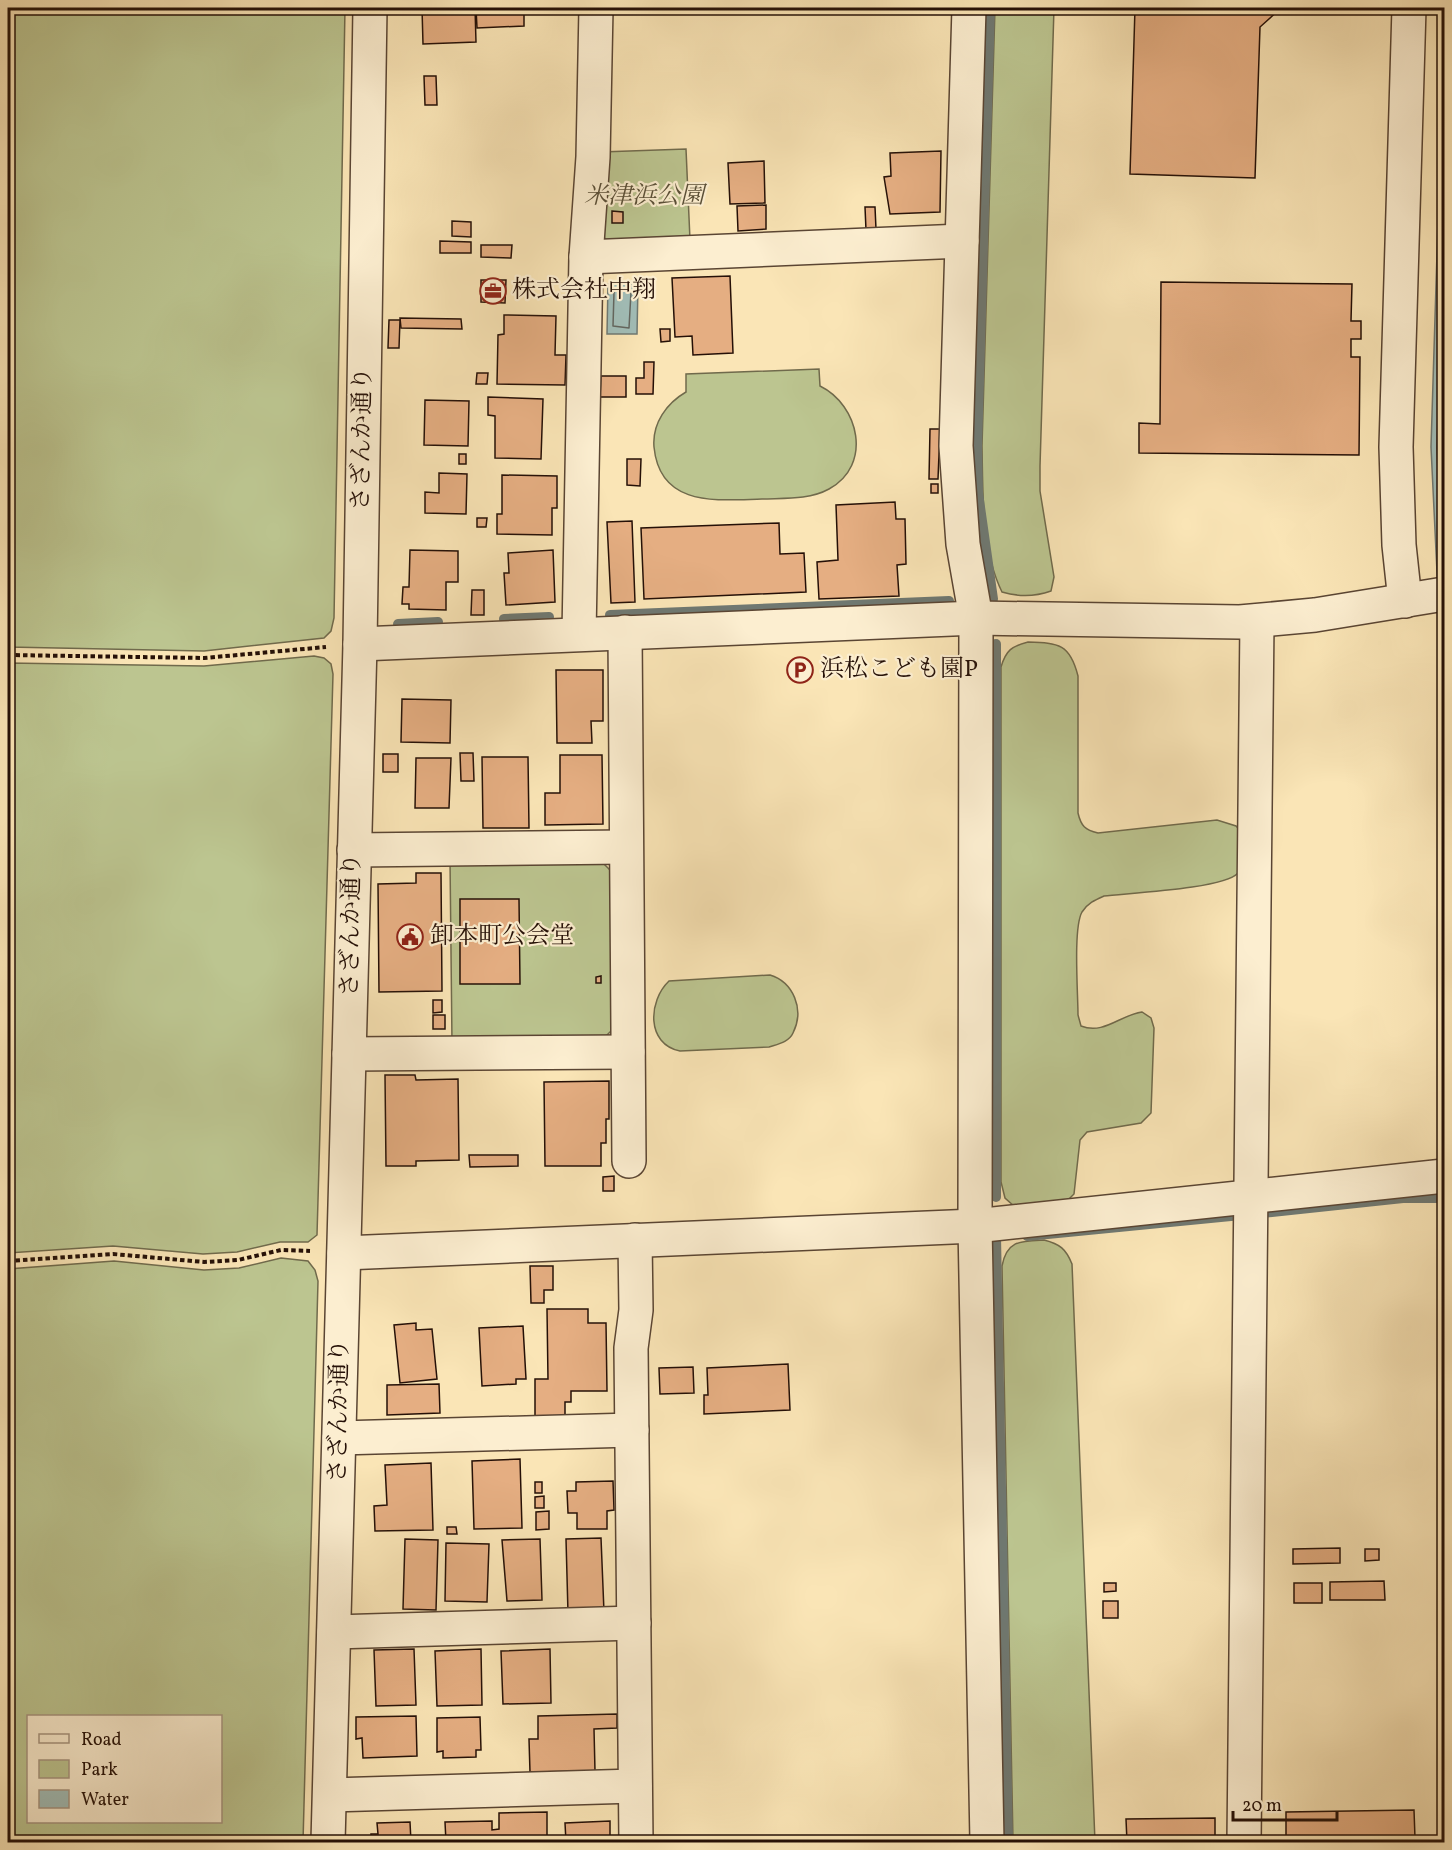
<svg xmlns="http://www.w3.org/2000/svg" width="1452" height="1850" font-family="Vollkorn,'Noto Serif JP',serif">
<style>
.green{fill:#bcc590;stroke:#706a4c;stroke-width:1.5;fill-rule:evenodd}
.water{fill:#a1bdb7;stroke:#6f7871;stroke-width:1.5}
.lines{fill:none;stroke-linecap:round;stroke-linejoin:round}
.shore{stroke:#63665f;stroke-width:1.5}
.stream{stroke:#6f7871;stroke-width:10}
.building{fill:#e5ae82;stroke:#251007;stroke-width:1.5}
.minor-casing{stroke:#5a4533;stroke-width:36}
.path{stroke:#251007;stroke-width:4;stroke-dasharray:4.5 3;stroke-linecap:butt}
.minor{stroke:#fceed0;stroke-width:33}
.labels{text-anchor:middle;dominant-baseline:central;stroke-width:4.5;stroke-linejoin:round;paint-order:stroke}
.park-label{font-size:24px;font-style:italic;fill:#5a4f37;stroke:#fceed0}
.poi-label{font-size:24px;fill:#251007;stroke:#fceed0;text-anchor:start}
.street-label{font-size:24px;fill:#251007;stroke:#fceed0}
</style>
<rect width="100%" height="100%" fill="#fae5b6"/>
<filter id="stains"><feTurbulence type="fractalNoise" baseFrequency=".00333" numOctaves="4"/><feColorMatrix values="0 0 0 0 .2 0 0 0 0 .09 0 0 0 0 .02 0 0 0 .5 -.17"/></filter>
<radialGradient id="worn" r=".72"><stop offset=".6" stop-color="#630" stop-opacity="0"/><stop offset="1" stop-color="#630" stop-opacity=".3"/></radialGradient>
<g class="green">
<polygon points="8,8 345,8 334,618 331,631 324,638 204,651 8,647"/>
<path d="M 995,8 L 1054,8 L 1040,466 L 1040,491 L 1054,577 L 1051,591 C 1034,597 1019,597 1002,592 C 981,549 983,493 982,446 Z"/>
<polygon points="686,149 690,240 610,243 599,233 601,152"/>
<path d="M 819,369 L 820,386 C 859,405 873,465 829,489 C 809,500 785,498 762,499 C 718,500 660,508 654,447 C 652,423 667,403 686,392 L 686,374 Z"/>
<path d="M 1028,642 C 1059,643 1070,644 1078,676 L 1078,813 C 1081,826 1085,830 1098,833 L 1217,820 L 1236,826 L 1246,837 C 1246,851 1247,862 1238,873 C 1224,889 1129,893 1104,896 C 1095,900 1088,903 1082,912 C 1073,928 1078,993 1078,1015 L 1081,1026 C 1104,1035 1120,1015 1142,1012 L 1151,1018 L 1154,1028 L 1151,1113 L 1141,1123 L 1087,1132 L 1080,1140 L 1074,1194 L 1065,1203 L 1015,1207 L 1005,1198 L 1001,1182 L 1001,667 C 1006,650 1012,646 1028,642 Z"/>
<polygon points="314,656 324,658 331,664 333,674 317,1235 308,1242 280,1242 237,1252 203,1254 113,1246 8,1253 8,663 204,666"/>
<polygon points="598,858 611,871 613,1029 600,1042 452,1043 450,859"/>
<path d="M 770,975 C 793,982 805,1009 793,1033 C 789,1042 778,1044 769,1047 L 680,1051 C 646,1044 648,1001 669,981 Z"/>
<path d="M 1044,1240 C 1060,1244 1066,1249 1072,1264 L 1095,1842 L 1013,1842 L 1002,1266 C 1007,1240 1021,1241 1044,1240 Z"/>
<path d="M 281,1258 L 308,1261 L 315,1270 L 318,1281 L 303,1842 L 8,1842 L 8,1269 L 114,1261 L 204,1270 L 239,1268 ZM 220,1716 L 220,1822 L 28,1822 L 28,1716 Z"/>
</g>
<g class="water">
<polygon points="1444,27 1444,718 1431,447"/>
<polygon points="608,284 638,284 637,334 607,334"/>
</g>
<g class="lines">
<g class="shore">
<polygon points="616,290 631,292 629,328 613,326 614,292"/>
<polyline points="1442,576 1437,447 1444,212"/>
</g>
<g class="stream">
<polyline points="988,599 993,599 978,493 977,446 990,8"/>
<polyline points="610,615 949,601"/>
<polyline points="504,619 549,617"/>
<polyline points="398,624 438,622"/>
<polyline points="996,1197 996,644"/>
<polyline points="1262,1213 1403,1198 1437,1198"/>
<polyline points="996,1236 1008,1842"/>
<polyline points="1027,1236 1241,1215"/>
</g>
</g>
<g class="building">
<polygon points="422,8 475,8 476,42 423,44"/>
<polygon points="476,8 524,8 524,26 477,28"/>
<polygon points="1135,8 1281,8 1260,27 1255,178 1130,174"/>
<polygon points="424,76 436,76 437,105 425,105"/>
<polygon points="941,151 940,212 890,214 884,177 891,176 890,153"/>
<polygon points="764,161 765,203 730,204 728,163"/>
<polygon points="766,205 766,229 738,231 737,206"/>
<polygon points="865,207 875,207 876,229 866,230"/>
<polygon points="612,211 623,212 623,223 612,223"/>
<polygon points="452,221 471,222 471,237 452,236"/>
<polygon points="440,241 471,242 471,253 440,253"/>
<polygon points="481,245 512,245 511,258 481,257"/>
<polygon points="730,276 733,353 693,355 692,336 675,337 672,278"/>
<polygon points="481,280 506,280 505,303 481,302"/>
<polygon points="1161,282 1352,284 1351,321 1361,321 1361,339 1351,339 1351,357 1360,357 1359,455 1139,453 1139,423 1160,424"/>
<polygon points="504,315 556,316 555,355 566,355 565,385 497,384 498,335 504,334"/>
<polygon points="400,318 461,319 462,329 401,328"/>
<polygon points="389,320 400,320 399,348 388,348"/>
<polygon points="660,329 670,329 670,341 661,342"/>
<polygon points="644,362 654,362 653,394 636,394 636,378 644,378"/>
<polygon points="477,373 488,373 487,384 476,384"/>
<polygon points="601,376 626,376 626,397 600,397"/>
<polygon points="488,397 543,399 541,459 495,458 495,416 488,415"/>
<polygon points="425,400 469,401 468,446 424,445"/>
<polygon points="930,429 940,429 938,479 929,479"/>
<rect x="459" y="454" width="7" height="10"/>
<polygon points="627,459 641,459 640,486 627,485"/>
<polygon points="439,473 467,474 466,514 425,513 425,492 439,493"/>
<polygon points="502,475 557,476 557,508 552,508 552,535 497,534 497,514 502,514"/>
<rect x="931" y="484" width="7" height="9"/>
<polygon points="895,502 896,519 905,519 906,564 897,565 899,596 819,599 817,562 838,560 836,505"/>
<polygon points="477,518 487,518 486,527 477,527"/>
<polygon points="632,521 635,602 611,603 607,522"/>
<polygon points="779,523 780,554 804,553 806,592 644,599 641,528"/>
<polygon points="410,550 458,551 458,582 446,582 446,610 409,609 409,604 402,604 403,587 409,587"/>
<polygon points="553,550 555,602 506,605 504,573 509,573 508,553"/>
<polygon points="472,590 484,590 484,615 471,615"/>
<polygon points="556,670 603,670 603,721 591,721 592,743 557,743"/>
<polygon points="402,699 451,700 450,743 401,742"/>
<polygon points="460,753 473,753 474,781 461,781"/>
<rect x="383" y="754" width="15" height="18"/>
<polygon points="560,755 602,755 603,824 545,825 545,793 560,793"/>
<polygon points="482,757 528,757 529,828 483,828"/>
<polygon points="416,758 451,758 449,808 415,808"/>
<polygon points="416,873 441,873 442,991 379,992 378,884 416,883"/>
<polygon points="460,899 519,899 520,984 460,984"/>
<polygon points="601,976 601,983 596,983 596,977"/>
<polygon points="433,1000 442,1000 442,1012 433,1013"/>
<rect x="433" y="1015" width="12" height="14"/>
<polygon points="385,1075 415,1075 416,1080 458,1079 459,1160 416,1161 416,1166 386,1166"/>
<polygon points="609,1081 609,1119 606,1119 606,1143 601,1143 601,1166 545,1166 544,1082"/>
<polygon points="469,1155 518,1155 518,1166 470,1167"/>
<polygon points="614,1176 614,1191 603,1191 603,1177"/>
<polygon points="530,1266 553,1266 553,1290 544,1290 544,1303 531,1303"/>
<polygon points="547,1309 588,1309 588,1323 606,1323 607,1391 571,1391 571,1402 565,1402 565,1417 535,1417 535,1379 548,1379"/>
<polygon points="416,1323 416,1330 432,1329 437,1379 400,1383 394,1325"/>
<polygon points="523,1326 526,1379 516,1379 516,1384 482,1386 479,1328"/>
<polygon points="788,1364 790,1410 704,1414 704,1395 708,1395 707,1368"/>
<polygon points="693,1367 694,1393 660,1394 659,1368"/>
<polygon points="439,1384 440,1413 387,1415 387,1385"/>
<polygon points="520,1459 522,1528 474,1529 472,1461"/>
<polygon points="431,1463 433,1530 375,1531 374,1506 387,1505 385,1465"/>
<polygon points="613,1481 614,1510 607,1511 607,1529 577,1529 577,1513 568,1513 567,1491 576,1491 576,1482"/>
<rect x="535" y="1482" width="7" height="11"/>
<polygon points="544,1496 544,1508 535,1508 535,1497"/>
<polygon points="549,1511 549,1529 536,1530 536,1512"/>
<polygon points="447,1527 456,1527 457,1534 447,1534"/>
<polygon points="601,1538 604,1612 568,1613 566,1539"/>
<polygon points="405,1539 438,1540 436,1610 403,1609"/>
<polygon points="540,1539 542,1600 507,1601 502,1540"/>
<polygon points="446,1543 489,1544 487,1602 445,1601"/>
<polygon points="1340,1548 1340,1563 1293,1564 1293,1549"/>
<polygon points="1365,1549 1379,1549 1379,1560 1365,1561"/>
<polygon points="1384,1581 1385,1600 1330,1600 1330,1582"/>
<polygon points="1104,1583 1116,1583 1116,1591 1104,1592"/>
<rect x="1294" y="1583" width="28" height="20"/>
<rect x="1103" y="1601" width="15" height="17"/>
<polygon points="414,1649 416,1705 376,1706 374,1650"/>
<polygon points="481,1649 482,1705 437,1706 435,1651"/>
<polygon points="550,1649 551,1703 503,1704 501,1651"/>
<polygon points="617,1714 617,1728 594,1729 595,1771 530,1772 529,1739 538,1739 538,1716"/>
<polygon points="416,1716 417,1756 363,1758 362,1738 356,1739 356,1717"/>
<polygon points="480,1717 481,1750 476,1750 476,1757 443,1758 443,1751 437,1752 437,1718"/>
<polygon points="1414,1810 1415,1838 1286,1840 1286,1812"/>
<polygon points="547,1812 547,1842 446,1842 445,1822 492,1821 492,1830 499,1829 499,1813"/>
<polygon points="1215,1818 1215,1842 1127,1842 1126,1819"/>
<polygon points="610,1821 610,1842 566,1842 565,1823"/>
<polygon points="410,1822 411,1842 371,1842 371,1834 378,1834 377,1823"/>
</g>
<g class="lines">
<g class="minor-casing">
<g id="minor">
<polyline points="969,8 956,446 963,544 976,618 975,1226 987,1842"/>
<polyline points="586,257 962,241"/>
<polyline points="1405,601 1399,545 1396,447 1409,8"/>
<polyline points="625,632 629,1161"/>
<polyline points="579,634 586,257 593,157 596,8"/>
<polyline points="360,644 976,618 1240,622 1315,615 1444,594"/>
<polyline points="354,850 626,847"/>
<polyline points="349,1054 628,1052"/>
<polyline points="635,1240 636,1310 631,1348 636,1842"/>
<polyline points="344,1253 975,1226 1444,1176"/>
<polyline points="339,1438 632,1430"/>
<polyline points="334,1632 634,1623"/>
<polyline points="330,1795 635,1786"/>
<polyline points="328,1842 360,644 370,8"/>
<polyline points="1244,1842 1257,621"/>
</g>
</g>
<g class="path">
<polyline points="8,655 204,658 326,647"/>
<polyline points="8,1261 113,1254 204,1262 238,1260 281,1250 310,1251"/>
</g>
<use href="#minor" class="minor"/>
</g>
<defs>
<g id="office-ring" transform="scale(1.35)"><circle r="9.5" fill="#fceed0" stroke="#8f2418" stroke-width="1.5"/><path d="M-6-3h4V-5.5h4V-3h4V5H-6ZM-1-4.5V-3h2v-1.5ZM-6 0V1H6V0Z" fill="#8f2418"/></g>
<g id="parking-ring" transform="scale(1.35)"><circle r="9.5" fill="#fceed0" stroke="#8f2418" stroke-width="1.5"/><path d="M-3.5-5.5H1a3.5 3.5 0 0 1 0 7H-1V5.5H-3.5ZM-1-3.4V-.6H.8a1.4 1.4 0 0 0 0-2.8Z" fill="#8f2418"/></g>
<g id="civic-ring" transform="scale(1.35)"><circle r="9.5" fill="#fceed0" stroke="#8f2418" stroke-width="1.5"/><path d="M-.6-6.5H3V-4.5H.6V-3L4-1V1h2V6H-6V1h2V-1L-.6-3ZM-1.2 2.5V6h2.4V2.5Z" fill="#8f2418"/></g>
</defs>
<g fill-rule="evenodd">
<use href="#office-ring" x="493" y="291"/>
<use href="#parking-ring" x="800" y="670"/>
<use href="#civic-ring" x="410" y="937"/>
</g>
<g class="labels">
<g class="park-label">
<text x="644" y="197">米津浜公園</text>
</g>
<g class="poi-label">
<text x="512" y="291">株式会社中翔</text>
<text x="820" y="670">浜松こども園P</text>
<text x="430" y="937">卸本町公会堂</text>
</g>
<g class="street-label">
<text transform="translate(363 439) rotate(-89)">さざんか通り</text>
<text transform="translate(352 925) rotate(-89)">さざんか通り</text>
<text transform="translate(340 1411) rotate(-89)">さざんか通り</text>
</g>
</g>
<rect width="1452" height="1850" fill="none" stroke="#fae5b6" stroke-width="30"/>
<rect x="9" y="9" width="1434" height="1832" fill="none" stroke="#251007" stroke-width="3"/>
<rect x="15" y="15" width="1422" height="1820" fill="none" stroke="#251007" stroke-width="1.5"/>
<rect x="27" y="1715" width="195" height="108" fill="#fceed0" stroke="#a69580" stroke-width="1.5"/>
<rect x="39" y="1734" width="30" height="9" fill="#fceed0" stroke="#a69580" stroke-width="1.5"/>
<text x="81" y="1745" font-size="18" fill="#251007">Road</text>
<rect x="39" y="1760" width="30" height="18" fill="#bcc590" stroke="#a69580" stroke-width="1.5"/>
<text x="81" y="1775" font-size="18" fill="#251007">Park</text>
<rect x="39" y="1790" width="30" height="18" fill="#a1bdb7" stroke="#a69580" stroke-width="1.5"/>
<text x="81" y="1805" font-size="18" fill="#251007">Water</text>
<path d="M1233 1811v9h104v-9" fill="none" stroke="#251007" stroke-width="3"/>
<text x="1242" y="1811" font-size="18" fill="#251007" stroke="#fceed0" stroke-width="4.5" paint-order="stroke">20 m</text>
<rect width="100%" height="100%" filter="url(#stains)"/>
<rect width="100%" height="100%" fill="url(#worn)"/>
</svg>
